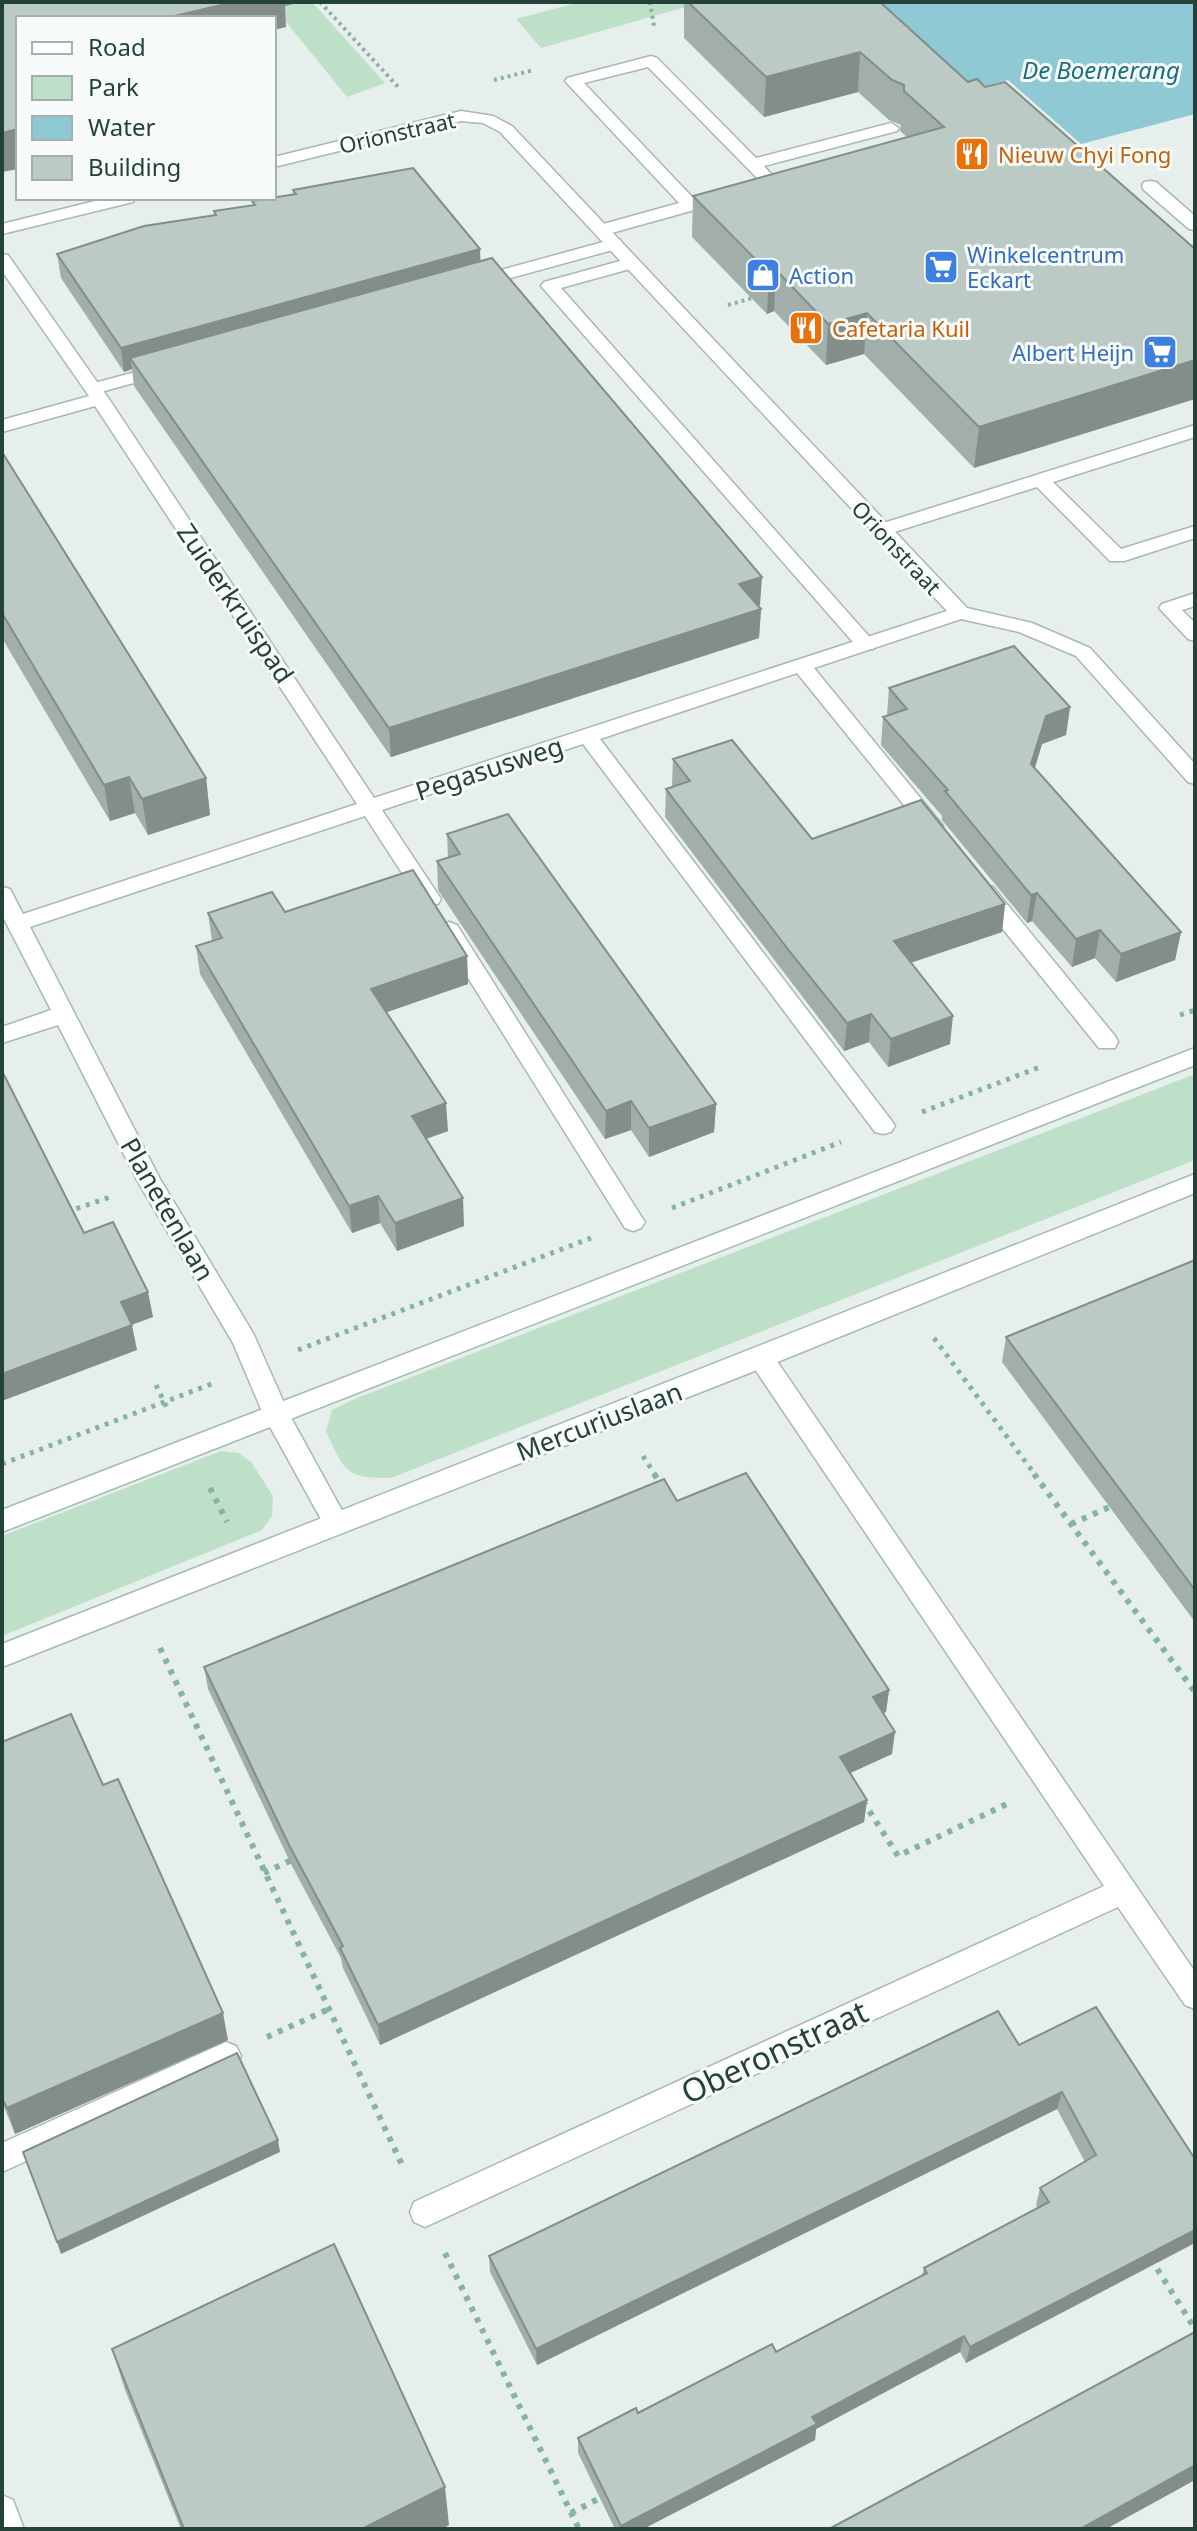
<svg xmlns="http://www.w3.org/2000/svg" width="1197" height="2531" font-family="'Noto Sans',sans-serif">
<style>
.green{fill:#bfe0c8}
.water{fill:#8ec9d4}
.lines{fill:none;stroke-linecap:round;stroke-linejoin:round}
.lane-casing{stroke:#a8b8b2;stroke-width:3}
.street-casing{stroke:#a8b8b2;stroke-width:3}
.secondary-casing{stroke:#a4bbb3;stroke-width:3}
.path-far2{stroke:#86b3a5;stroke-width:4;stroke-dasharray:3 4;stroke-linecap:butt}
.path-far1{stroke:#86b3a5;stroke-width:5;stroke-dasharray:4 6;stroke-linecap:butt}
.path{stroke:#86b3a5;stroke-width:6;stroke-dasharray:5 7;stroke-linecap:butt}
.lane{fill:#fff;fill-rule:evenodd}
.street{fill:#fff;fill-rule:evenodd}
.secondary{fill:#fff;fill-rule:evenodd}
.wall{fill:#a1aea9}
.shaded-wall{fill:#838d89}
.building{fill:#bbcac4;stroke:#838d89;stroke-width:2}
.labels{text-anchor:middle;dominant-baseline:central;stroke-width:6;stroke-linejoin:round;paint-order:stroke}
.far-street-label{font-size:22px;fill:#24423a;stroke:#f7fbf9}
.far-food-label{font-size:22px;fill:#c56008;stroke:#f7fbf9;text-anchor:start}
.far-shop-label{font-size:22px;fill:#366cbe;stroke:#f7fbf9;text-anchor:start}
.far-water-label{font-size:24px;font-style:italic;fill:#1c6f80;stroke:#f7fbf9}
.street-label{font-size:26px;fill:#24423a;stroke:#f7fbf9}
.near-street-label{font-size:32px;fill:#24423a;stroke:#f7fbf9}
</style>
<rect width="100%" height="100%" fill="#e6efeb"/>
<g class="green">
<polygon points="270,2 312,2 385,83 347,97"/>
<polygon points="580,2 703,2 541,48 516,19"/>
<path d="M 1195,1074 L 1195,1160 L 391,1478 C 345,1479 344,1470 326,1431 L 332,1410 L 352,1400 Z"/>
<polygon points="221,1451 239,1453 252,1463 273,1496 272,1516 262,1530 2,1636 2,1536"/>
</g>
<polygon class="water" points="834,2 1195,2 1195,114 1081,144 1008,80 924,102"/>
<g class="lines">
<g class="lane-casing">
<g id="lane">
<path d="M 651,56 L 657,58 L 756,158 L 891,123 L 899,128 L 897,131 L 764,166 L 779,183 L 777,187 L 608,234 L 596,234 L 593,230 L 596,226 L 679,203 L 565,81 L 567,78 ZM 648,67 L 760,181 L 694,199 L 584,83 Z"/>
<polygon points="1150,181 1156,182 1195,216 1195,230 1189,229 1144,190 1142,186 1144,182"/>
<polygon points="614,239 620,240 623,244 620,248 474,288 465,283 468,279"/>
<polygon points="631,258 637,259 640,263 637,267 561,288 873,641 876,645 873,649 859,649 541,286 544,282"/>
<polygon points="165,364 174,369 171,373 93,394 84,389 87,385"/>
<polygon points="1195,425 1195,437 1053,482 1121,549 1195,526 1195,538 1124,561 1110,561 1037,487 888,534 881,536 871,530 874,526"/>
<polygon points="1195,593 1195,606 1182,610 1195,623 1195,641 1188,639 1159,608 1162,604"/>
<polygon points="226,2042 236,2046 241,2056 236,2066 2,2172 2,2143"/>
</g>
</g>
<g class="street-casing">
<g id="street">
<polygon points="461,111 493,116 512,126 967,608 1032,623 1090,648 1195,764 1195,784 1188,782 1076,656 1019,632 961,619 814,668 939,821 943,826 939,831 925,831 797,673 600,739 891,1120 895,1126 891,1132 883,1134 875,1132 583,744 382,810 441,899 438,904 422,904 365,816 30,927 160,1179 253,1333 289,1414 345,1516 349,1523 345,1530 336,1534 327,1530 264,1416 233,1343 138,1182 58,1025 2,1043 2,1027 51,1010 2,915 2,887 10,889 23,914 357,804 95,406 2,432 2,420 89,396 2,271 2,254 8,255 109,399 374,798 947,611 500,132 483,123 461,121 274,167 274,157"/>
<polygon points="107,198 135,198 133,202 2,234 2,224"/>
<polygon points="985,885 993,887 1115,1036 1118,1042 1115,1048 1099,1048 977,897 974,892 977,887"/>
<polygon points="449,922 457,925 641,1216 645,1222 641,1228 633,1231 625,1228 438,930 441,925"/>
<polygon points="761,1348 770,1351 1195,1972 1195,2009 1185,2005 1118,1907 425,2227 414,2222 410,2212 414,2202 1104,1886 752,1365 749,1358 752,1351"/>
<polygon points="2,2495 13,2500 24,2529 2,2529"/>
</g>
</g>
<g class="secondary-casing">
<g id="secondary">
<polygon points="1195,1048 1195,1065 2,1532 2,1510"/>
<polygon points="1195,1174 1195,1193 770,1365 2,1667 2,1644"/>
</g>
</g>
<g class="path-far2">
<polyline points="320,2 400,89"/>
<polyline points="650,2 654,26"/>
<polyline points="494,80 534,70"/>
<polyline points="728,305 752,298"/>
</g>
<g class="path-far1">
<polyline points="1180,1015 1195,1010"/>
<polyline points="922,1112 1040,1067"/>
<polyline points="672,1208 841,1142"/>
<polyline points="67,1212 110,1197"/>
<polyline points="934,1338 1036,1476"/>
<polyline points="298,1350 591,1238"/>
<polyline points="156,1385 169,1412"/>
<polyline points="643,1456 656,1476"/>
<polyline points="2,1464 214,1383"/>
</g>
<g class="path">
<polyline points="654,1474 662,1486"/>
<polyline points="1034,1474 1195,1692"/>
<polyline points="210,1488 227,1522"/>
<polyline points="1071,1524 1114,1505"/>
<polyline points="160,1648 404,2169"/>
<polyline points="863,1801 898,1856 1007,1804"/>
<polyline points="264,1873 296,1858"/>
<polyline points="267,2037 329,2009"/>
<polyline points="445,2253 579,2529"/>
<polyline points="1151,2259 1195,2329"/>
<polyline points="571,2513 606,2495"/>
</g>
<use href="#lane" class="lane"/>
<use href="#street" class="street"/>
<use href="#secondary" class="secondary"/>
</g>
<g class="wall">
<polygon points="684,2 880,2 968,82 985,87 1195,249 974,468 864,354 826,365 774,311 767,314 692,237 693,196 907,137 900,131 901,125 889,120 858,92 764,117 684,38"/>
<polygon points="293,190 481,261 760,605 758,606 761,609 759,638 391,757 134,386 132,369 124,372 61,278 57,254 214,215 214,211 253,205 252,201 293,195"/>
<polygon points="2,452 206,778 210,815 148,835 135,813 110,821 2,638"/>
<polygon points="889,688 1070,707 1066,735 1042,744 1035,768 1181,932 1175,960 1116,982 1095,958 1072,967 1032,921 1027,923 942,820 942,816 881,745 883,717 887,715"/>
<polygon points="673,759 812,839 1005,904 1002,932 911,963 950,1044 888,1067 869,1042 844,1051 665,817 666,789 672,787"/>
<polygon points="447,834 716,1104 714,1132 649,1157 631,1130 605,1139 438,890 437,861 448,858"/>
<polygon points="285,912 467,956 468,984 386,1012 448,1131 426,1139 464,1226 397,1251 380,1223 352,1233 200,974 196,946 212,941 208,913"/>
<polygon points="1195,1260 1195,1622 1002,1362 1006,1337"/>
<polygon points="677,1501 889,1690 886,1712 883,1713 892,1754 850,1773 867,1800 864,1822 380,2045 343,1968 341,1958 292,1866 208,1689 204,1667"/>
<polygon points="2,1742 103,1785 228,2040 15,2134 2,2102"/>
<polygon points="1019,2045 1195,2159 966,2363 960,2352 816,2429 815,2440 643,2529 615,2529 578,2453 578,2438 638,2413 776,2352 922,2276 924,2268 1038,2208 1036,2205 1040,2188 1085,2162 1057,2109 537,2365 490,2272 489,2256"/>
<polygon points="112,2349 449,2525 441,2529 181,2529 125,2390"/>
</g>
<g class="shaded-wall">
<polygon points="234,2 302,2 285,6 286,27 274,30 274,18 166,18"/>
<polygon points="860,52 858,92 764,117 766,77"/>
<polygon points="18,129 18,169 2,172 2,133"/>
<polygon points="480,249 481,273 130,358 132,369 124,372 121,348"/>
<polygon points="776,270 774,311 767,314 769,273"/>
<polygon points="867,313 864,354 826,365 828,324"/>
<polygon points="1195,360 1195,399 974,468 979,427"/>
<polygon points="762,577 760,605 738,612 739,584"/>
<polygon points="761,609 759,638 391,757 389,728"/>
<polygon points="1070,707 1066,735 1042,744 1027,793 1031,764 1046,716"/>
<polygon points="129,777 135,813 110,821 104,785"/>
<polygon points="206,778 210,815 148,835 142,799"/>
<polygon points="1037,893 1032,921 1027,923 1031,895"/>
<polygon points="1005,904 1002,932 891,969 894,941"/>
<polygon points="1100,930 1095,958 1072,967 1076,939"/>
<polygon points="1181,932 1175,960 1116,982 1121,954"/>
<polygon points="467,956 468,984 373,1017 371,989"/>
<polygon points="871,1014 869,1042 844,1051 847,1023"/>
<polygon points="953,1016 950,1044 888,1067 891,1039"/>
<polygon points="631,1101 631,1130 605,1139 606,1111"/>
<polygon points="446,1103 448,1131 414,1143 412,1116"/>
<polygon points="716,1104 714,1132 649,1157 649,1128"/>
<polygon points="378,1196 380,1223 352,1233 349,1206"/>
<polygon points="463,1198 464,1226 397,1251 395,1223"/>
<polygon points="148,1292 153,1317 126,1327 121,1302"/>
<polygon points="132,1325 137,1350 2,1401 2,1374"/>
<polygon points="889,1690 886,1712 870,1719 873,1697"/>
<polygon points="895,1732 892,1754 837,1779 840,1757"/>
<polygon points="867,1800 864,1822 380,2045 378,2025"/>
<polygon points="223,2013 228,2040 15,2134 7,2108"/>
<polygon points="1062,2092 1057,2109 537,2365 536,2349"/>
<polygon points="278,2140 280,2152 61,2254 57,2242"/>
<polygon points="1195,2230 1195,2243 966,2363 970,2347"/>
<polygon points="964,2336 960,2352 816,2429 815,2440 643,2529 621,2529 621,2526 812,2417"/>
<polygon points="1195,2465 1195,2480 1106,2529 1080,2529"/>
<polygon points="445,2487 449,2525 441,2529 362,2529"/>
</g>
<g class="building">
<polygon points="2,2 234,2 166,18 18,18 18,129 2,133"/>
<polygon points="688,2 880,2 968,82 977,79 985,87 1005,82 1195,249 1195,360 979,427 867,313 828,324 776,270 769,273 693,196 944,127 904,91 904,85 892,80 860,52 766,77"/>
<polygon points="413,168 480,249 121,348 57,254 144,226 216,215 214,211 255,205 252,201 296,194 293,190"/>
<polygon points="492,258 762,577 739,584 761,609 389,728 130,358"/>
<polygon points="2,452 206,778 142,799 129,777 104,785 2,613"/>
<polygon points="1014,646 1070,707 1046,716 1031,764 1181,932 1121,954 1100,930 1076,939 1037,893 1031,895 945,791 948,790 883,717 907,709 889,688"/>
<polygon points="732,740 812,839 921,800 1005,904 894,941 953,1016 891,1039 871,1014 847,1023 790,952 666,789 690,781 673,759"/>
<polygon points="508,814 716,1104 649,1128 631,1101 606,1111 437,861 460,854 447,834"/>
<polygon points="413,870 467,956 371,989 446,1103 412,1116 463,1198 395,1223 378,1196 349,1206 196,946 222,938 208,913 272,892 285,912"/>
<polygon points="2,1071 84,1233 113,1222 148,1292 121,1302 132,1325 2,1374"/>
<polygon points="1195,1260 1195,1590 1006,1337"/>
<polygon points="746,1473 889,1690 873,1697 895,1732 840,1757 867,1800 378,2025 340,1948 343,1946 289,1845 204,1667 664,1479 677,1501"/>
<polygon points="71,1714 103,1785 118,1779 223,2013 7,2108 2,2098 2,1742"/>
<polygon points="1096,2007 1195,2159 1195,2230 970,2347 964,2336 812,2417 817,2424 621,2526 578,2438 636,2408 638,2413 772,2344 776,2352 927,2273 924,2268 1049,2202 1040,2188 1096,2155 1062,2092 536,2349 489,2256 998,2011 1019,2045"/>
<polygon points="237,2053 278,2140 57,2242 23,2152"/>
<polygon points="334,2244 445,2487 362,2529 184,2529 112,2349"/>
<polygon points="1195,2332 1195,2465 1080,2529 829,2529"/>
</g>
<defs>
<g id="restaurant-square" transform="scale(1.8)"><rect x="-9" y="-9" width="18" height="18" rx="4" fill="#e8710a" stroke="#f7fbf9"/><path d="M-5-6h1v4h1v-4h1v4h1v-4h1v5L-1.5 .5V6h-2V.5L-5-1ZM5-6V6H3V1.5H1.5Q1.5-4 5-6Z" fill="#fff"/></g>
<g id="supermarket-square" transform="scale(1.8)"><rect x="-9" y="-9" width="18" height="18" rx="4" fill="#3f7fe0" stroke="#f7fbf9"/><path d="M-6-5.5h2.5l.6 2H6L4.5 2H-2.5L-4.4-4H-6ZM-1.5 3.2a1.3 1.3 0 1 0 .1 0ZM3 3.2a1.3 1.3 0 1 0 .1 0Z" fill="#fff"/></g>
<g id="shop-square" transform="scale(1.8)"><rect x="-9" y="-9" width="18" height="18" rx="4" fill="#3f7fe0" stroke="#f7fbf9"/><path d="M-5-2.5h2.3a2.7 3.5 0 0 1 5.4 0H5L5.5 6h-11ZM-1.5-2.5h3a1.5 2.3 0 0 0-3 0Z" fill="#fff"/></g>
</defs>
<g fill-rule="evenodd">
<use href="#restaurant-square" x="972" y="154"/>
<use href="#supermarket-square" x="941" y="267"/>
<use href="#shop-square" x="763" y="275"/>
<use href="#restaurant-square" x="806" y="328"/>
<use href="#supermarket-square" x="1160" y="352"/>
</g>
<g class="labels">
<g class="far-street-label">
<text transform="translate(397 132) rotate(-13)">Orionstraat</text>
<text transform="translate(897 547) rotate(47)">Orionstraat</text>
</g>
<g class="far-food-label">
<text x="998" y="154">Nieuw Chyi Fong</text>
<text x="832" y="328">Cafetaria Kuil</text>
</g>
<g class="far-shop-label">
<text x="967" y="254">Winkelcentrum<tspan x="967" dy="25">Eckart</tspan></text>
<text x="789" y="275">Action</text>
<text x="1134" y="352" text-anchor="end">Albert Heijn</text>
</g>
<g class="far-water-label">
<text x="1101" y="69">De Boemerang</text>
</g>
<g class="street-label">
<text transform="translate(236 603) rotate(56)">Zuiderkruispad</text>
<text transform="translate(489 768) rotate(-18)">Pegasusweg</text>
<text transform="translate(168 1209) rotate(60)">Planetenlaan</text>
<text transform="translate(599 1421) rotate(-21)">Mercuriuslaan</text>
</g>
<g class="near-street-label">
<text transform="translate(774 2051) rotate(-25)">Oberonstraat</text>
</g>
</g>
<rect width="1197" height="2531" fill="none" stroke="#24423a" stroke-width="8"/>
<rect x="16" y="16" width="260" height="184" fill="#f7fbf9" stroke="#a3b1ad" stroke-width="2"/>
<rect x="32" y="42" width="40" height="12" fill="#ffffff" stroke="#a3b1ad" stroke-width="2"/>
<text x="88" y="56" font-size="24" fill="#24423a">Road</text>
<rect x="32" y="76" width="40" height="24" fill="#bfe0c8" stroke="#a3b1ad" stroke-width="2"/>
<text x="88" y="96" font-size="24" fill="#24423a">Park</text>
<rect x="32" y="116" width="40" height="24" fill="#8ec9d4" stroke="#a3b1ad" stroke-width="2"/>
<text x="88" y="136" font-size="24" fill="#24423a">Water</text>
<rect x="32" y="156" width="40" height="24" fill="#bbcac4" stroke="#a3b1ad" stroke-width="2"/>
<text x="88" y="176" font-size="24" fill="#24423a">Building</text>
</svg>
